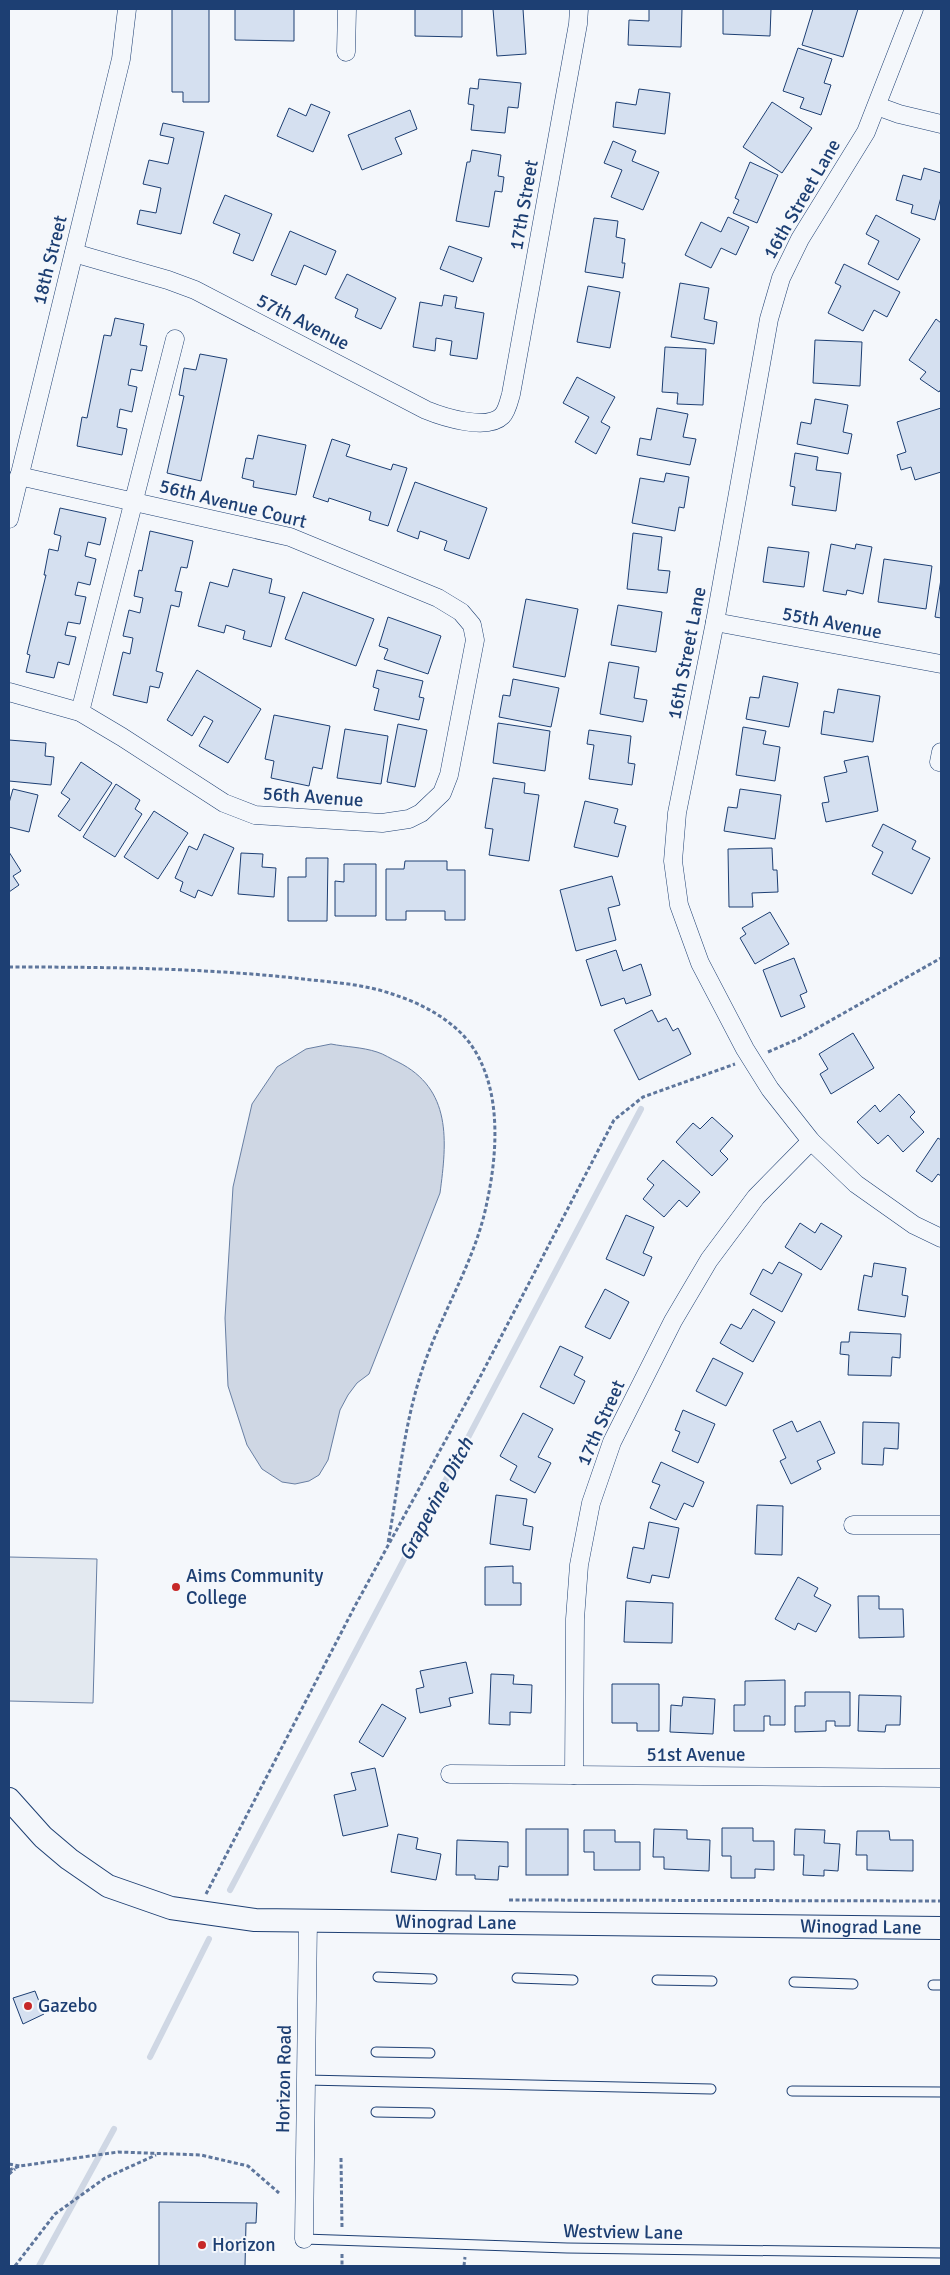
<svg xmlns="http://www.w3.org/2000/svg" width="950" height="2275" font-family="Signika,sans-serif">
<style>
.green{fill:#e3e9f0;stroke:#687fa3}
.water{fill:#cfd7e4;stroke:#687fa3}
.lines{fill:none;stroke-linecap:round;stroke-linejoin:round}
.stream{stroke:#cfd7e4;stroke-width:6}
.building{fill:#d5e0f0;stroke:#1d3f73}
.service-casing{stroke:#1d3f73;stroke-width:11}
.minor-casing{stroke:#1d3f73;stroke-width:19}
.tertiary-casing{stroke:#1d3f73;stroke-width:24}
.path{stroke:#5e769c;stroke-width:3;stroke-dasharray:4 2.5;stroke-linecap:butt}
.service{stroke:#f4f7fb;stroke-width:9}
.minor{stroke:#f4f7fb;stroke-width:18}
.tertiary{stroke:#f4f7fb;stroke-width:22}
.poi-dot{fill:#c62828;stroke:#f4f7fb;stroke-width:2}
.labels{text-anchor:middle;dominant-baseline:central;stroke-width:4;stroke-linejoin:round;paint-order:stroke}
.street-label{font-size:19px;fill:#1d3f73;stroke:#f4f7fb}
.poi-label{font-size:19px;fill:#1d3f73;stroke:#f4f7fb;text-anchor:start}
.water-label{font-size:20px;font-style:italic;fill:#1d3f73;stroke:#f4f7fb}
</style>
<rect width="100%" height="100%" fill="#f4f7fb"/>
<polygon class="green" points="9,1557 97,1559 93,1703 9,1701"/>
<path class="water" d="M 331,1044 C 346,1047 362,1047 377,1052 C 384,1054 391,1059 398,1062 C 452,1089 447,1141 440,1193 L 373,1364 L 369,1374 L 357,1383 L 348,1395 L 340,1410 L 328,1460 L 319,1475 L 309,1481 L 295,1484 L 282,1482 L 262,1469 L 247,1445 L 228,1386 L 225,1318 L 233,1187 L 252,1104 L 277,1067 L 306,1049 Z"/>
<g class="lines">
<g class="stream">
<polyline points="230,1890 641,1109"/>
<polyline points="150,2057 209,1939"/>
<polyline points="39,2266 114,2129"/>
</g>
</g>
<g class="building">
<polygon points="172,9 209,9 209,102 183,102 183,92 172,92"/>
<polygon points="235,9 294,9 294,41 235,40"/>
<polygon points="415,9 462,9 462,37 415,36"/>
<polygon points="493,9 523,9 526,54 497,56"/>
<polygon points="649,9 682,9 681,47 628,45 629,20 649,21"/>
<polygon points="723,9 771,9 770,36 723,34"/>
<polygon points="813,9 858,9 843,57 802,45"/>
<polygon points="798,48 832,59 824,83 831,85 821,115 800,108 804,98 783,91"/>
<polygon points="479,79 521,83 518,108 508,107 505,133 471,130 474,105 468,104 470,88 478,89"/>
<polygon points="639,89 670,93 665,134 613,127 616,102 636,105"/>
<polygon points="772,102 812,128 782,173 743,147"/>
<polygon points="311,104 330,112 313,152 277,136 289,108 306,116"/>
<polygon points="410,110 417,129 395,138 402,154 362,170 348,135"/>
<polygon points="163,123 204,132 181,234 137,224 140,210 156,213 161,188 143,184 149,160 168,164 174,138 160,135"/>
<polygon points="613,141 636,151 632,161 659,172 643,210 611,197 622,170 604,163"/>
<polygon points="472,150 501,155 498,176 504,177 502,192 495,191 489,227 456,221 467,162 470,162"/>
<polygon points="750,162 778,175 757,223 733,213 739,200 735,198"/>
<polygon points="924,168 941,173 941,197 935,220 911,213 913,205 896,200 903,175 921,180"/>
<polygon points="225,195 272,214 253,261 233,253 240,234 213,223"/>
<polygon points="876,215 920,239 898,280 868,264 879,241 866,234"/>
<polygon points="728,217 749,227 736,255 721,248 711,268 685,255 701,222 721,232"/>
<polygon points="594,218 618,221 616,237 625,239 622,263 625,263 623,278 585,272"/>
<polygon points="290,231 336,251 326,275 304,265 296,285 271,275"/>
<polygon points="449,246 482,258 473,282 440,269"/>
<polygon points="844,264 900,292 887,317 874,310 863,331 828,313 841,286 835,283"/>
<polygon points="347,274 396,298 381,329 355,317 358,309 335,298"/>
<polygon points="680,283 709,288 704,319 717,322 714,344 671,337"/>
<polygon points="588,286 620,292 610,348 577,342"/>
<polygon points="444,295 457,297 455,308 484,313 477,359 450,355 452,341 436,338 435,351 413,347 420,302 442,306"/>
<polygon points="115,318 144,324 140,345 147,346 142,371 131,369 128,385 137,387 132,412 120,409 117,427 127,429 122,455 77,446 82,417 87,418 104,335 111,336"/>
<polygon points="936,319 941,323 941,389 939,392 920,379 926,372 909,360"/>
<polygon points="815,340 862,342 860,386 813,383"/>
<polygon points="665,347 706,349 703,405 677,404 678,393 662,392"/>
<polygon points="200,354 227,359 201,481 167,473 184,396 179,395 184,368 196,370"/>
<polygon points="577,377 615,397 601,422 610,427 596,454 575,442 589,417 563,403"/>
<polygon points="815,399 848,405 843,432 852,434 848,454 797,444 801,422 811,424"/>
<polygon points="657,408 688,414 683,437 696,439 690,465 637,455 640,438 651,440"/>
<polygon points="941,408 941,472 915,480 911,467 901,470 897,455 906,452 897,422"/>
<polygon points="258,435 306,445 296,495 253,487 254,481 242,478 246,458 253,459"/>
<polygon points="332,439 350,445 346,456 391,470 393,464 407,468 388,526 369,520 371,512 329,498 328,502 313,497"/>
<polygon points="795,453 818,457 816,470 841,473 836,511 792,505 795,487 790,486"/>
<polygon points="666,473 689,477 684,508 679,507 675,531 632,523 640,478 664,482"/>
<polygon points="415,482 487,508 469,559 444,550 447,541 420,531 418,539 397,531"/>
<polygon points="60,508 106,518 100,545 88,542 85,556 96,559 90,585 78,582 75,595 86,597 80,624 68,622 65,635 76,637 69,665 58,662 54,678 26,672 30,655 27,654 46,575 44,575 49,549 58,551 61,536 54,534"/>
<polygon points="150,531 193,541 187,568 181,567 175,591 182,592 179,607 171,605 156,671 163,673 159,688 150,686 147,703 113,695 123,652 130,654 133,638 123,636 129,610 140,613 143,598 134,596 139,570 142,571"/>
<polygon points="633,533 662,537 658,570 670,571 667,593 627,589"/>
<polygon points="831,544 855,549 856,544 872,547 863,594 847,590 846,595 823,591"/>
<polygon points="768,547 809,552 804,587 763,582"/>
<polygon points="884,559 932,566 926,609 878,602"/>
<polygon points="233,569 272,579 269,593 285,597 271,647 243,639 245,631 226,625 224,633 198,626 210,582 228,587"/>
<polygon points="941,579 941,618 935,617"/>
<polygon points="303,592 374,619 356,666 285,639"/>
<polygon points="526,599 578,609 565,677 513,667"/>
<polygon points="618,605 662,612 656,652 611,645"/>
<polygon points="388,617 441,636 428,674 384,659 388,649 379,646"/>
<polygon points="609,662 639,667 634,698 647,700 643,722 600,714"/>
<polygon points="197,670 261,709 228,763 199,746 213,721 204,716 192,736 167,720"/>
<polygon points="377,670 423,681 419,697 424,698 419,720 374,710 379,689 373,687"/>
<polygon points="763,676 798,683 789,727 746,719 750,697 759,698"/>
<polygon points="513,679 559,688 551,727 499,717 503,695 510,696"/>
<polygon points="838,689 880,696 873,742 821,734 824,711 834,713"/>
<polygon points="274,715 330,726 322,769 313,767 309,786 271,778 274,761 265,759"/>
<polygon points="498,723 550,731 545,771 493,763"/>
<polygon points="398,724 427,730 415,787 387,782"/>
<polygon points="743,727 766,731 763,744 780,747 775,781 736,775"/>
<polygon points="345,729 388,736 381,784 337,778"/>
<polygon points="589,730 631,736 628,763 635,764 632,785 589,779 594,745 587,744"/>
<polygon points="9,740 46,743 45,756 54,757 51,785 9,781"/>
<polygon points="868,756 878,811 826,822 822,803 829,802 824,777 847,772 844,761"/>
<polygon points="81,762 112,783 80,831 58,816 70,799 61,793"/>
<polygon points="493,778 525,783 524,793 539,795 529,861 489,855 493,829 485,828"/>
<polygon points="116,784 140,800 135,809 142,814 115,857 83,837"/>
<polygon points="13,789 38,795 29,832 9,827 9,803"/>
<polygon points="740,789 781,795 775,839 724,831 728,807 737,808"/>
<polygon points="585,801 618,809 614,823 626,826 618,857 574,847"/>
<polygon points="154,811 188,833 158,879 124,857"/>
<polygon points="883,824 916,841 912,849 930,858 912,894 872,874 883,852 872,846"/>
<polygon points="204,834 234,848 212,896 198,890 195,898 180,891 183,882 175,878 189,846 197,850"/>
<polygon points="772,848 773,870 777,870 778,892 752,893 753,907 729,907 728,849"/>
<polygon points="9,852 21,871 13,876 19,885 9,892"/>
<polygon points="241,853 263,854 262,867 276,868 274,897 238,894"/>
<polygon points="306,858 328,858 327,921 288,921 288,877 306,877"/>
<polygon points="405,861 447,861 447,870 465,870 465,920 445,920 445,911 406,911 406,920 386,920 386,869 404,869"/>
<polygon points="344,864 376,864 376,916 335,916 335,881 344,882"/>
<polygon points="612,876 620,905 608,908 616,940 576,951 560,890"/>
<polygon points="770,912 789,944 755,964 740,938 746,934 742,928"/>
<polygon points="616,950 623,971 641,964 651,995 626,1004 624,998 601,1006 586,960"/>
<polygon points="794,958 807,992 800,995 805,1007 781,1017 763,970"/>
<polygon points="652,1010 658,1022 666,1018 673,1031 678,1028 691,1054 639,1080 614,1030"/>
<polygon points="853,1033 874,1068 831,1094 820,1074 828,1069 819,1054"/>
<polygon points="899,1094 915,1112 910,1117 924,1132 903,1152 888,1135 878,1144 857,1122 875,1105 880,1112"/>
<polygon points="712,1117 733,1136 720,1151 728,1159 712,1176 676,1142 693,1123 700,1129"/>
<polygon points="938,1138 941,1140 941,1176 938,1174 932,1182 916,1171"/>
<polygon points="663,1160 700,1192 687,1207 679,1200 664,1217 643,1199 654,1185 647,1179"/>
<polygon points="626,1215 654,1227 643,1253 652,1257 644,1276 606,1259"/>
<polygon points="800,1223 815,1233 821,1223 842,1236 821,1270 785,1247"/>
<polygon points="779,1262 802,1274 782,1312 750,1294 763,1269 772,1274"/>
<polygon points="874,1263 906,1268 902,1295 908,1296 905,1317 858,1310 864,1275 872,1277"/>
<polygon points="605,1289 629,1302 610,1339 585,1327"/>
<polygon points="753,1309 775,1322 753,1362 720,1343 731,1324 741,1329"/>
<polygon points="850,1332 901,1334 900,1358 892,1357 891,1376 848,1375 849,1355 840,1354 841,1342 849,1342"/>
<polygon points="560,1346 583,1357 574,1375 585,1381 574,1404 540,1387"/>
<polygon points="713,1358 743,1373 726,1406 696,1391"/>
<polygon points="683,1410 715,1424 698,1463 672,1451 680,1432 675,1430"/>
<polygon points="523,1413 553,1429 538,1457 551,1463 535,1493 510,1480 517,1466 500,1456"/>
<polygon points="792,1421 797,1432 820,1421 835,1453 817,1461 821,1469 791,1484 780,1461 786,1458 773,1430"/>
<polygon points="863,1422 899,1423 898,1449 884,1448 883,1465 862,1464"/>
<polygon points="661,1462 704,1482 693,1507 684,1503 676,1520 650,1508 660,1485 652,1482"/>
<polygon points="496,1495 527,1499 523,1525 533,1527 530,1550 490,1544"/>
<polygon points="757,1505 783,1506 782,1555 755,1554"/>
<polygon points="649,1522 679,1528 669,1578 652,1575 650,1583 627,1578 633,1547 644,1549"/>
<polygon points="513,1566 513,1583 521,1583 521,1605 485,1605 485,1567"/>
<polygon points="798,1577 818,1588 814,1596 831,1605 816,1632 798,1623 795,1630 775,1619"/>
<polygon points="858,1596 879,1596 879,1609 903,1609 904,1637 859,1638"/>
<polygon points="626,1601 673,1603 672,1643 624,1642"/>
<polygon points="466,1662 473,1693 449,1698 451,1706 420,1713 416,1689 424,1687 420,1671"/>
<polygon points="491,1674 514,1675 513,1684 532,1685 531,1713 510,1712 510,1725 489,1724"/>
<polygon points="785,1680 785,1725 770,1725 770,1716 764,1716 764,1731 734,1731 734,1705 745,1705 745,1681"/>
<polygon points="612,1684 659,1684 659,1731 637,1731 637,1723 612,1723"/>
<polygon points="805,1692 850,1692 850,1726 835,1726 835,1721 826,1721 826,1731 795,1732 795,1706 805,1706"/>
<polygon points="859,1695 901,1696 900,1725 886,1725 885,1732 858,1731"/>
<polygon points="683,1697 715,1699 713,1734 670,1732 671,1705 682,1706"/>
<polygon points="382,1704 406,1718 383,1757 359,1742"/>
<polygon points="375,1768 388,1826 343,1836 334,1795 356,1790 351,1773"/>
<polygon points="722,1828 753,1828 753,1841 774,1841 774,1870 755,1869 755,1878 731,1878 731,1856 722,1856"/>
<rect x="526" y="1829" width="42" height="46"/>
<polygon points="654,1829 687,1830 687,1839 710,1840 709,1871 664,1869 664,1857 653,1857"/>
<polygon points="795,1829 825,1830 824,1843 840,1844 838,1871 824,1870 824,1876 803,1875 804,1855 794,1855"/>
<polygon points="584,1830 615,1830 615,1842 640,1842 640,1870 594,1870 594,1852 584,1852"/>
<polygon points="857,1831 889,1831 890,1840 913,1840 913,1871 867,1870 867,1855 856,1855"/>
<polygon points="398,1834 418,1838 416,1849 441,1854 436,1880 391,1872"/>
<polygon points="457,1840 508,1842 508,1867 499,1866 498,1880 475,1879 475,1875 456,1875"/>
<polygon points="35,1991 44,2014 23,2024 13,1998"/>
<polygon points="159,2202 257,2203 256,2223 246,2223 245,2266 159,2266"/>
</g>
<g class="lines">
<g class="service-casing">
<g id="service">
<polyline points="378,1977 432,1979"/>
<polyline points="517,1978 573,1980"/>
<polyline points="657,1980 712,1981"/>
<polyline points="794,1982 853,1984"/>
<polyline points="933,1985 941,1985"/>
<polyline points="376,2052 430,2053"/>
<polyline points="306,2080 711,2089"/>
<polyline points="792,2091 941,2092"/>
<polyline points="376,2112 430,2113"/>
<polyline points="304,2239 567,2248 941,2253"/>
</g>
</g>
<g class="minor-casing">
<g id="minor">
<polyline points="914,9 866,132 800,239 781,278 769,319 715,622 677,813 673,861 679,905 700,963 745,1049 770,1089 811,1141 856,1184 914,1225 941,1238"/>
<polyline points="346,52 347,9"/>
<polyline points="877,106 899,114 941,124"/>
<path d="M 74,253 L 168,280 L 195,290 L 426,410 C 443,417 487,431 502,416 C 507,411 509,401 511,394 L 578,24 L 579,9"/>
<polyline points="9,519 121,59 127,9"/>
<polyline points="715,622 941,664"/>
<polyline points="9,692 80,712 122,737 224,803 255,815 382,823 409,819 421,813 442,793 449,775 475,640 472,625 461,612 438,598 290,537 19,476"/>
<polyline points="80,712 175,339"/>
<polyline points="939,762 941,752"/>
<polyline points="853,1525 941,1525"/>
<polyline points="450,1774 941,1778"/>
<polyline points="574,1775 575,1619 579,1565 591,1503 612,1442 673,1321 709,1260 756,1197 811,1141"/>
<polyline points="304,2239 308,1919"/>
</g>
</g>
<g class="tertiary-casing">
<g id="tertiary">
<path id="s1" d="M 9,1799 L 43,1837 L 69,1859 L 108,1886 L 171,1908 L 255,1920 L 941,1928"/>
</g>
</g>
<g class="path">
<path d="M 9,967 C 104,967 200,968 295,978 C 326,982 359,983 389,993 C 418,1002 449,1017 469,1042 C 502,1086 498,1151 487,1202 C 475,1264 437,1319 419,1380 C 403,1432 398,1489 388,1543"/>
<polyline points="768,1052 798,1039 941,958"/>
<polyline points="206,1894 355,1606 479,1379 614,1120 643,1097 735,1064"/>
<polyline points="509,1900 941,1901"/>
<polyline points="341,2158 342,2228"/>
<polyline points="9,2164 20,2166"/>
<polyline points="9,2170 20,2166 118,2152 201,2155 248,2166 279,2193"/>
<polyline points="9,2174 15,2169"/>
<polyline points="342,2254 342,2266"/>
<polyline points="15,2266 55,2214 105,2178 156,2155"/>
<polyline points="464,2266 465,2257"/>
</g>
<use href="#service" class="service"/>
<use href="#minor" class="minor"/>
<use href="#tertiary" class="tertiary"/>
</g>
<g class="poi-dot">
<circle cx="176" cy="1587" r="5"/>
<circle cx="28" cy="2006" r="5"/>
<circle cx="202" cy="2245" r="5"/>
</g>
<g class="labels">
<g class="street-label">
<text transform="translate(802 199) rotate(-60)">16th Street Lane</text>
<text transform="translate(524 205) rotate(-80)">17th Street</text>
<text transform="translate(50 260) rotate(-76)">18th Street</text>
<text transform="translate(303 322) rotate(27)">57th Avenue</text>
<text transform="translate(233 504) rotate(14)">56th Avenue Court</text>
<text transform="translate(832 623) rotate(11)">55th Avenue</text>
<text transform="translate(687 653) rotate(-79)">16th Street Lane</text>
<text transform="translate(313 797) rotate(4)">56th Avenue</text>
<text transform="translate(601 1423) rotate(-66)">17th Street</text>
<text x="696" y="1755">51st Avenue</text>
<text stroke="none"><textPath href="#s1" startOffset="485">Winograd Lane</textPath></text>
<text stroke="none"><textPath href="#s1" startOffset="890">Winograd Lane</textPath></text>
<text transform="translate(284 2079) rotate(-89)">Horizon Road</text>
<text transform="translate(623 2232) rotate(1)">Westview Lane</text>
</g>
<g class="poi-label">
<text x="186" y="1576">Aims Community<tspan x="186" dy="22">College</tspan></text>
<text x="38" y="2006">Gazebo</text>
<text x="212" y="2245">Horizon</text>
</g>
<g class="water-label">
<text transform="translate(436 1499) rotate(-62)">Grapevine Ditch</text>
</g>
</g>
<rect width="950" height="2275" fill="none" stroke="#1d3f73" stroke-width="20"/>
</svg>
